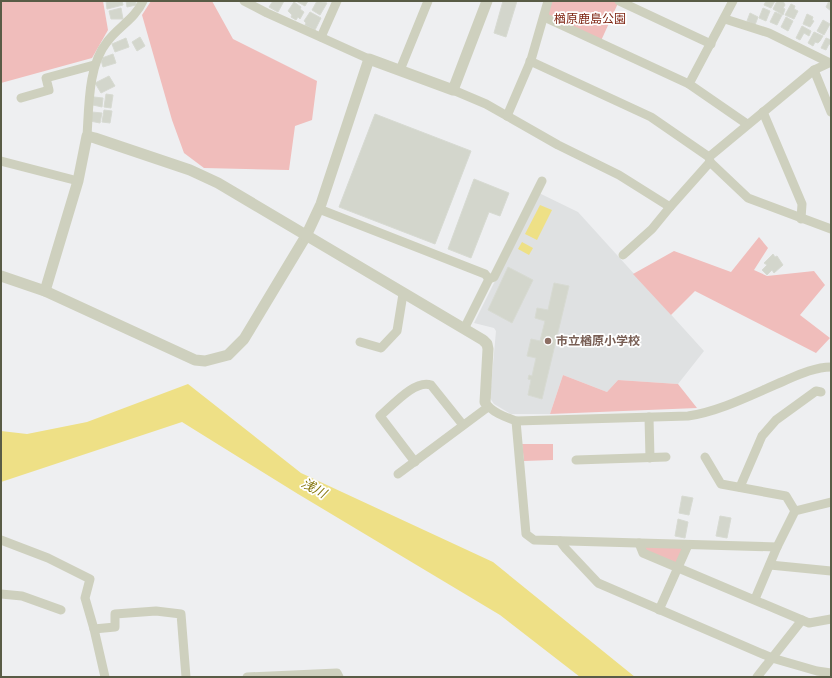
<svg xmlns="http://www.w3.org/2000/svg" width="832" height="678" font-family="Roboto,'Noto Sans JP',sans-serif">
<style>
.education{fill:#dfe1e2}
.green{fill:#f0bdbb}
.water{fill:#eee086}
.building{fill:#d3d6cc;stroke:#d7dad2}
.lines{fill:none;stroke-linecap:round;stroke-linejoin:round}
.minor{stroke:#ced0be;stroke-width:9}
.tertiary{stroke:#ced0be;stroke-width:11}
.education-dot{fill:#8d6e63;stroke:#fff;stroke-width:1.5}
.labels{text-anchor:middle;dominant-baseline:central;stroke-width:3.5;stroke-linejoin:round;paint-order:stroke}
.park-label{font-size:12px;fill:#7f2614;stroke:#fff}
.education-label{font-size:12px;font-weight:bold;fill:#785e54;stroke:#fff;text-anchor:start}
.water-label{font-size:13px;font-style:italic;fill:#84750b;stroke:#fff}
</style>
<rect width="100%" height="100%" fill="#eeeff1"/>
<polygon class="education" points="539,193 578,212 704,351 678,384 618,380 607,392 563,375 550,414 511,414 494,404 490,398 496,331 494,328 474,323"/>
<g class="green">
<polygon points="1,1 103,1 108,30 92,58 1,83"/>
<polygon points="151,1 212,1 233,39 317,81 312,120 295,126 289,170 204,168 184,153 172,120 142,15"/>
<polygon points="548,1 619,1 600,43 544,17"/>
<polygon points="759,237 768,248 754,270 767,276 814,271 825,285 800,315 830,338 816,353 695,291 671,315 633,274 674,251 731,272"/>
<polygon points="563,375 607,392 618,380 678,384 697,408 550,414"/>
<polygon points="522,444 553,444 553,460 524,461"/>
<polygon points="639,543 688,545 678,568 643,553"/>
</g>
<g class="water">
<polygon points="540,205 552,210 537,240 525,234"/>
<polygon points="522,242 533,248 529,255 518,249"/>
<polygon points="188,384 301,473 493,562 635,677 580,677 500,615 298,494 182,422 1,482 1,431 27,434 87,422"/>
</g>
<g class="building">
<polygon points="106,1 122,1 123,5 107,9"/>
<polygon points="126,1 136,1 136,5 127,7"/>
<polygon points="273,1 284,1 278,12 269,7"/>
<polygon points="296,1 308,1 305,6"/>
<polygon points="317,1 327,3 320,15 312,10"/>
<polygon points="503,1 517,1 506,37 494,33"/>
<polygon points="766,1 775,1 771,8 764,5"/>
<polygon points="777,1 783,1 785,5 783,8 785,9 783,15 773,9"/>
<polygon points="829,1 831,1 831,11 826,7"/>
<polygon points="294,2 301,7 300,9 304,12 300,19 298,17 296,20 291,17 292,15 288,11"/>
<polygon points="791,4 795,6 794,9 798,11 794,19 785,15"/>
<polygon points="121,8 123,19 111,19 109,11"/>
<polygon points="763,8 770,11 766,21 759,18"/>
<polygon points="310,12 321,18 315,30 305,25 306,23 304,21"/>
<polygon points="775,12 782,15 777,25 770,22"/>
<polygon points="750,13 758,17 755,25 747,21"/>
<polygon points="807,14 813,17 812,20 814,21 810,27 803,24"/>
<polygon points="786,17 793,21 788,31 781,27"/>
<polygon points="823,20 830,24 824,35 817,31"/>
<polygon points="802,26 811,31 809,36 804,33 800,40 796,38"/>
<polygon points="814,32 823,36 820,41 818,43 815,42 813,46 808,43"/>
<polygon points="140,37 145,46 137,51 132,42"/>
<polygon points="126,38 129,47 115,52 112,44"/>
<polygon points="826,38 831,40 831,45 829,44 826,50 821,48"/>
<polygon points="113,54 116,63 103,67 101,60 103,59 102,58"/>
<polygon points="109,76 115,86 101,93 95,83"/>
<polygon points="106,94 113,95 111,108 104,107"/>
<polygon points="94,97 103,98 102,107 93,105"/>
<polygon points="104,110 112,111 110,123 102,122"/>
<polygon points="92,112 102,113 100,123 90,121"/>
<polygon points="375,114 471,151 435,244 339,207"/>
<polygon points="474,179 509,193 500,216 489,212 471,258 448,249"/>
<polygon points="773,254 775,257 777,256 783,265 774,273 772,270 767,275 762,270 767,265 764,263"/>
<polygon points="508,267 533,280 512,323 488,310"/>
<polygon points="554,283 569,286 542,399 528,395 531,380 528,379 529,375 532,376 536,358 527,356 531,339 540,341 545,321 535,318 537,308 548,310"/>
<polygon points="682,496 693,498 689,515 679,513"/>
<polygon points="720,516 731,518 727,538 716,536"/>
<polygon points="678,519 688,522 685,538 675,536"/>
</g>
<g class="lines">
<g class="minor">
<polyline points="244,1 267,13 369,59"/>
<polyline points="619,1 711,44"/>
<polyline points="733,1 689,84 747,124"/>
<polyline points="544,17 689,84"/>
<polyline points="725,19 769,33 828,62"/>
<polyline points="321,37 337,1"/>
<polyline points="530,61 651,117 709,157"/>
<polyline points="400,70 428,1"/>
<polyline points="814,70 831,112"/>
<polyline points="453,90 486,104 558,145 619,175 670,207 710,162 709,157 814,70 831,62"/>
<polyline points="21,98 49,90 46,78 94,65"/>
<polyline points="763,112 802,204 801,219"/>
<polyline points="507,116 531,60 548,1"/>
<path d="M 87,136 C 89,107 88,65 107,42 C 118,27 135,19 143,1"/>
<polyline points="1,161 78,181"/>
<polyline points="710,162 748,198 831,229"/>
<polyline points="319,209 485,274 489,279"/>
<polyline points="623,255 652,229 670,207"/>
<polyline points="464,329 489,279 494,277 542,181"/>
<polyline points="360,342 381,348 397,331 403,294"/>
<path d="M 485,402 C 491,412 505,417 516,421 L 688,416 C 721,411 753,394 784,381 C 798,375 815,367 831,367"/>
<polyline points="649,417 650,458"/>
<polyline points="516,421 526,534 534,540 777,547 795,511 831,502"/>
<polyline points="705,457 721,484 786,496 795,511"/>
<polyline points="576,460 666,457"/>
<path d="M 415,462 L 380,416 C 392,406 415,379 431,385 L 463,425"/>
<polyline points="398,474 488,407"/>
<polyline points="740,487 762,436 776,420 816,391 821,392"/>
<polyline points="1,540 48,558 90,579 85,598 94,629 105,677"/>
<polyline points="560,541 566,549 598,583 772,658 817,671 831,673"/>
<polyline points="639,543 643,553 809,623 831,619"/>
<polyline points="770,565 831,571"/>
<polyline points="1,594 22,596 61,610"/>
<polyline points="755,599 777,547"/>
<polyline points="659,610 688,545"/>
<polyline points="94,629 115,627 115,614 156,611 181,614 186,677"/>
<polyline points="247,677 337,673 339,677"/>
<polyline points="757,677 802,620"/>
</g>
<g class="tertiary">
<polyline points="1,276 45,291 195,360 205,361 228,355 244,339 306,236 321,204 369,59 453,90 487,1"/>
<polyline points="45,291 78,181 87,136 95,138 190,170 218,183 483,340 487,344 488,349 485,402"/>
</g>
</g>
<circle class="education-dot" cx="548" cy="341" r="4"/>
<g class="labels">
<g class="park-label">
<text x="590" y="19">楢原鹿島公園</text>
</g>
<g class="education-label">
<text x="556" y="341">市立楢原小学校</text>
</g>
<g class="water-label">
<text transform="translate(314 488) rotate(29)">浅川</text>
</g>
</g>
<rect width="832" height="678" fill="none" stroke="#595c46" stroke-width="4"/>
</svg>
